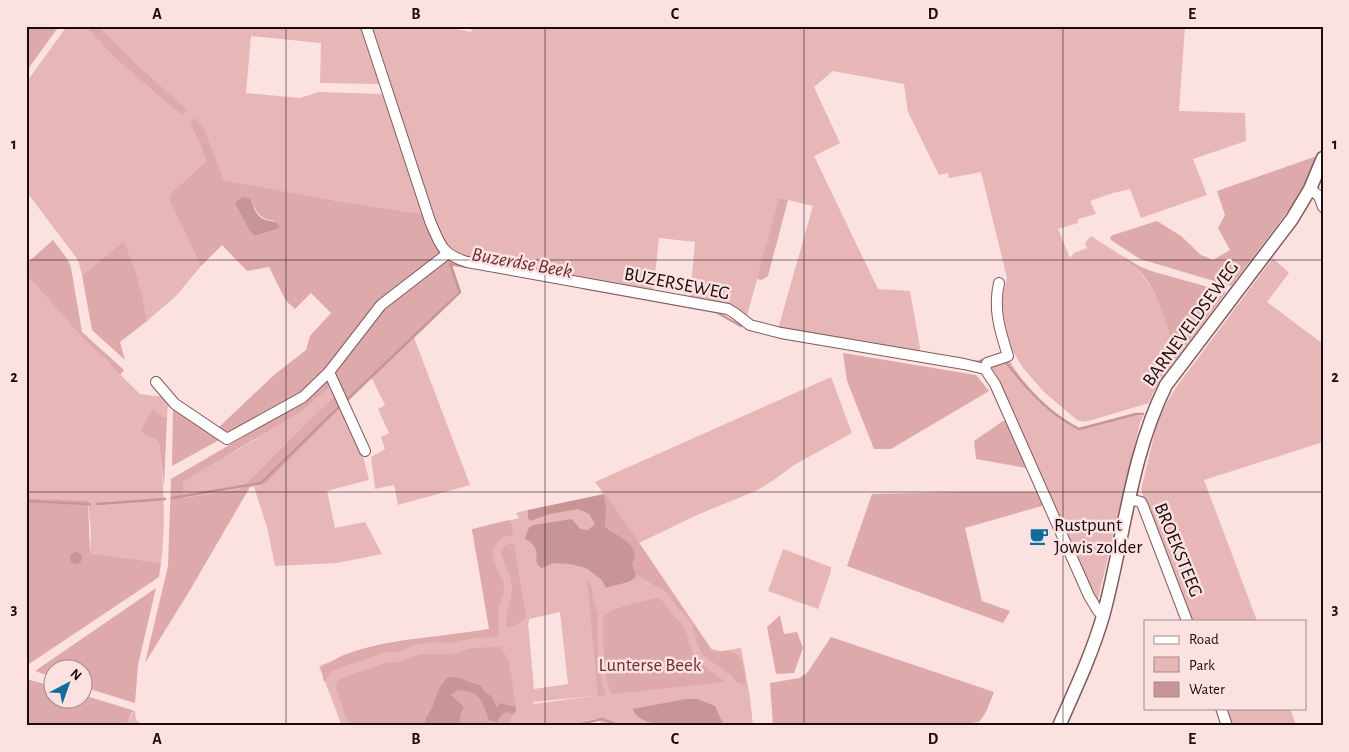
<svg xmlns="http://www.w3.org/2000/svg" width="1349" height="752" font-family="'Alegreya Sans',sans-serif">
<style>
.green{fill:#e7b6b7;fill-rule:evenodd}
.forest{fill:#dda9aa;fill-rule:evenodd}
.water{fill:#c79596}
.lines{fill:none;stroke-linecap:round;stroke-linejoin:round}
.stream{stroke:#c79596;stroke-width:2.5}
.minor-casing{stroke:#815b5c;stroke-width:12}
.major-casing{stroke:#815b5c;stroke-width:15}
.minor{stroke:#fff;stroke-width:10}
.major{stroke:#fff;stroke-width:12}
.grid{fill:none;stroke:#1a0b0c;stroke-width:1;stroke-opacity:0.55}
.labels{text-anchor:middle;dominant-baseline:central;stroke-width:5;stroke-linejoin:round;paint-order:stroke}
.street-label{font-size:19px;fill:#1a0b0c;stroke:#fce1e1}
.poi-label{font-size:19px;fill:#1a0b0c;stroke:#fce1e1;text-anchor:start}
.park-label{font-size:19px;fill:#6f2f35;stroke:#fce1e1}
.water-label{font-size:20px;font-style:italic;fill:#6a2b30;stroke:#fce1e1}
.neatline{fill:none;stroke:#1a0b0c;stroke-width:2}
.grid-label{font-size:16px;text-anchor:middle;font-weight:bold;fill:#1a0b0c}
</style>
<rect width="100%" height="100%" fill="#fce1e1"/>
<g class="green">
<path d="M 67,26 L 85,26 L 116,59 L 182,116 L 186,110 L 141,68 L 98,26 L 360,26 L 379,84 L 320,83 L 321,43 L 251,36 L 246,93 L 300,98 L 319,92 L 382,94 L 424,214 L 343,202 L 224,180 L 204,128 L 190,123 L 200,144 L 206,161 L 170,194 L 169,200 L 201,266 L 176,296 L 147,321 C 143,294 135,267 124,241 L 82,275 L 78,260 L 26,191 L 26,83 Z"/>
<path d="M 370,26 L 440,26 L 471,32 L 473,26 L 1185,26 L 1179,111 L 1245,113 L 1246,141 L 1193,159 L 1207,195 L 1141,218 L 1130,189 L 1113,193 L 1090,201 L 1096,214 L 1078,219 L 1078,223 L 1058,229 L 1070,258 L 1074,253 L 1087,248 L 1085,243 L 1091,236 C 1109,248 1130,259 1143,276 C 1161,298 1170,332 1176,359 L 1153,393 L 1149,403 L 1085,422 L 1077,420 L 1044,392 L 1023,368 L 1010,346 L 1006,334 L 1002,299 L 1007,278 L 981,172 L 949,178 L 948,173 L 939,175 L 908,112 L 904,84 L 833,71 L 814,87 L 840,143 L 814,156 L 878,289 L 910,291 L 921,353 L 778,329 L 813,206 L 780,198 L 746,319 L 690,300 L 695,242 L 659,238 L 653,293 L 458,256 L 441,243 Z"/>
<polygon points="1273,258 1289,273 1267,302 1323,344 1323,442 1204,480 1257,621 1190,621 1141,490 1157,423 1167,402 1177,386"/>
<path d="M 26,274 C 63,315 100,356 140,394 L 165,397 L 168,405 L 167,417 L 161,416 L 148,437 L 157,440 L 159,443 C 164,485 166,521 161,563 L 90,553 L 91,533 L 88,500 L 26,498 Z"/>
<polygon points="413,335 470,485 398,505 394,485 375,489 371,457 385,449 381,437 389,433 378,409 385,405 371,377"/>
<path d="M 1008,358 C 1026,388 1047,414 1079,430 L 1134,415 L 1143,416 L 1140,423 L 1097,603 L 990,364 Z"/>
<polygon points="831,377 852,433 794,465 775,479 758,490 697,515 639,543 606,494 604,494 595,482"/>
<path d="M 331,385 L 335,395 L 240,489 L 182,498 L 183,483 L 186,479 C 236,450 289,424 331,385 Z"/>
<polygon points="341,407 363,456 369,480 327,491 335,528 365,522 382,554 337,563 275,566 267,527 254,487 265,485"/>
<path d="M 606,497 L 711,649 L 721,651 L 741,648 L 750,697 L 753,726 L 602,726 L 599,719 L 594,719 L 565,726 L 342,726 L 319,666 C 372,644 432,637 490,629 L 472,530 L 519,518 L 516,513 L 528,510 L 528,516 ZM 560,612 L 568,684 L 534,689 L 528,623 L 529,622 L 529,619 ZM 593,696 L 534,704 L 533,703 L 533,702 Z"/>
<polygon points="783,549 831,567 831,571 818,609 768,591"/>
<polygon points="1223,708 1290,708 1296,726 1230,726"/>
<polygon points="135,711 136,720 139,722 137,726 126,726 133,712"/>
</g>
<g class="forest">
<polygon points="26,26 59,26 26,72"/>
<polygon points="85,26 98,26 141,68 187,110 182,116 116,59"/>
<path d="M 195,118 L 204,128 L 224,180 L 343,202 L 424,214 L 432,240 L 441,254 L 398,285 L 377,304 L 317,380 L 299,396 L 225,436 L 217,429 L 274,375 L 306,350 L 310,336 L 331,313 L 311,293 L 295,309 L 286,301 L 269,267 L 247,271 L 222,245 L 201,266 L 169,200 L 170,194 L 206,161 L 200,144 L 190,123 ZM 251,199 C 256,213 260,219 274,221 L 275,230 L 255,236 Z"/>
<polygon points="1317,156 1304,186 1294,203 1231,286 1140,259 1111,240 1110,237 1113,235 1157,221 1181,236 1201,255 1213,260 1230,250 1218,228 1225,215 1217,191"/>
<polygon points="779,198 788,200 768,276 762,280 757,279"/>
<polygon points="53,240 68,260 71,268 82,332 124,370 120,375 105,359 84,339 26,274 26,264"/>
<path d="M 124,241 C 135,267 143,293 147,321 L 120,342 L 125,360 L 92,330 L 82,275 Z"/>
<path d="M 1119,254 L 1139,266 L 1151,271 L 1226,292 L 1176,359 C 1170,333 1160,296 1143,275 C 1136,267 1127,261 1119,254 Z"/>
<polygon points="447,258 451,261 460,290 346,402 332,373 377,313"/>
<polygon points="843,353 976,375 989,391 891,449 874,449 847,381"/>
<polygon points="327,378 331,385 309,405 291,418 187,479 183,483 183,498 240,489 335,395 341,407 265,485 250,487 190,590 145,663 168,566 171,479 305,401"/>
<polygon points="153,409 161,416 167,417 164,486 159,443 157,440 148,437 141,430"/>
<polygon points="173,410 178,410 219,440 172,466"/>
<polygon points="1003,421 1007,421 1026,468 976,459 974,441"/>
<polygon points="963,492 1039,492 1045,505 965,528 982,601 1010,611 1003,623 847,566 872,494"/>
<path d="M 604,494 L 606,494 L 712,650 C 718,653 722,651 728,651 C 744,652 744,673 746,685 L 736,682 L 731,675 L 704,656 L 699,649 L 692,624 L 686,616 L 677,607 L 667,593 L 636,574 L 632,565 L 635,556 L 624,540 L 605,527 L 606,507 Z"/>
<polygon points="26,498 88,500 90,553 161,563 159,577 26,666"/>
<path d="M 509,520 L 512,525 L 513,536 C 502,535 498,541 492,550 L 495,565 L 503,581 L 504,590 L 498,610 L 499,637 L 471,638 L 451,643 L 431,642 L 418,644 L 398,652 L 386,652 L 333,670 L 324,682 L 321,668 C 328,664 336,658 344,655 C 391,637 441,638 489,629 L 472,529 Z"/>
<path d="M 509,544 L 514,544 L 526,618 L 514,626 L 506,627 C 506,613 510,603 512,591 C 513,577 504,565 501,552 L 504,546 Z"/>
<path d="M 587,579 C 596,589 589,600 599,613 L 597,616 C 598,643 596,669 606,695 L 598,696 Z"/>
<polygon points="156,588 138,665 135,703 83,687 82,670 52,670 52,677 35,671"/>
<path d="M 655,598 L 661,599 L 670,612 L 685,628 L 692,652 L 698,662 L 726,682 L 611,694 C 602,669 604,644 603,618 C 610,607 642,602 655,598 Z"/>
<polygon points="780,615 784,634 797,632 803,648 794,673 776,674 767,627"/>
<polygon points="831,637 994,692 986,712 979,722 945,726 773,726 770,683 799,678 807,673"/>
<path d="M 501,647 L 509,662 L 516,707 L 504,703 L 497,709 L 492,697 L 477,684 L 460,678 L 448,677 C 442,686 437,693 434,703 C 431,712 425,714 425,726 L 349,726 L 335,685 L 339,679 L 388,662 L 400,662 L 421,654 L 452,654 L 472,648 Z"/>
<polygon points="26,679 52,686 52,700 82,700 83,695 135,711 132,712 126,726 26,726"/>
<path d="M 458,690 C 474,691 486,700 488,716 C 496,715 506,710 513,714 L 507,726 L 460,726 L 460,715 L 464,711 L 451,695 Z"/>
</g>
<g class="water">
<path d="M 242,197 L 251,199 C 254,208 256,217 266,220 C 270,221 274,221 278,224 L 279,227 L 275,230 L 255,236 L 250,231 L 235,203 Z"/>
<path d="M 604,494 L 606,507 L 605,527 C 613,534 633,541 635,554 C 635,557 633,562 632,565 L 636,574 L 635,578 L 628,582 L 606,588 L 602,580 L 586,568 L 570,564 L 553,563 L 542,568 C 533,563 538,558 536,550 C 535,545 529,542 525,538 L 529,528 L 533,525 L 572,519 L 580,529 L 588,530 L 595,524 L 589,514 L 578,509 L 550,514 L 530,521 L 528,518 L 528,510 Z"/>
<circle cx="76" cy="558" r="6"/>
<path d="M 448,677 L 460,678 L 481,686 L 484,691 L 492,697 L 497,708 L 500,703 L 516,707 L 516,711 L 513,714 L 506,712 L 502,714 L 497,722 L 489,720 C 482,701 481,692 458,690 L 451,695 L 462,705 L 464,709 L 460,715 L 460,726 L 425,726 C 425,714 431,712 434,703 C 437,693 440,685 448,677 Z"/>
<path d="M 686,699 L 697,699 L 715,706 L 724,726 C 704,726 639,732 633,709 Z"/>
</g>
<g class="lines">
<g class="stream">
<polyline points="583,288 716,312 741,326"/>
<polyline points="775,327 822,335"/>
<polyline points="972,361 978,362 983,360"/>
<path d="M 1006,362 C 1026,388 1049,414 1079,429 L 1136,414 L 1143,414"/>
<polyline points="346,401 460,292 450,264 467,267"/>
<polyline points="172,498 261,483 340,406"/>
<polyline points="26,501 90,504"/>
<polyline points="97,504 165,499"/>
<polyline points="571,726 602,719 620,726"/>
</g>
<g class="minor-casing">
<g id="minor">
<path d="M 366,26 L 430,221 C 440,244 441,254 467,262 L 728,309 L 736,314 L 750,325 L 781,333 L 964,364 L 985,369 L 995,384 L 1089,596 L 1098,611 L 1103,615"/>
<polyline points="1310,189 1319,196 1323,207"/>
<path d="M 985,369 L 987,363 L 1008,356 C 1000,331 993,309 999,283"/>
<polyline points="329,372 365,451"/>
<polyline points="156,382 175,404 227,439 303,397 329,372 381,305 447,254"/>
<polyline points="1129,499 1141,502 1143,506 1187,621"/>
<polyline points="1221,708 1227,726"/>
</g>
</g>
<g class="major-casing">
<path id="major" d="M 1059,726 C 1075,690 1092,654 1103,616 C 1124,540 1130,457 1166,385 L 1292,219 L 1310,189 L 1323,158"/>
</g>
<use href="#minor" class="minor"/>
<use href="#major" class="major"/>
</g>
<path class="grid" d="M 286,26 L 286,726M 545,26 L 545,726M 804,26 L 804,726M 1063,26 L 1063,726M 26,260 L 1323,260M 26,492 L 1323,492"/>
<defs>
<g id="cafe-bare" transform="scale(1.5)"><path d="M-5.5-4.5H6V0H3Q3 3.5 0 3.5H-2.5Q-5.5 3.5-5.5 0ZM3-3.2v2h1.7v-2ZM-6 4.5H4V6H-6Z" fill="#116c9c" stroke="#fce1e1" stroke-width="2.5" paint-order="stroke"/></g>
</defs>
<g fill-rule="evenodd">
<use href="#cafe-bare" x="1039" y="536"/>
</g>
<g class="labels">
<g class="street-label">
<text transform="translate(677 284) rotate(11)">BUZERSEWEG</text>
<text transform="translate(1191 324) rotate(-54)">BARNEVELDSEWEG</text>
<text transform="translate(1178 550) rotate(68)">BROEKSTEEG</text>
</g>
<g class="poi-label">
<text x="1054" y="525">Rustpunt<tspan x="1054" dy="22">Jowis zolder</tspan></text>
</g>
<g class="park-label">
<text x="650" y="665">Lunterse Beek</text>
</g>
<g class="water-label">
<text transform="translate(522 263) rotate(10)">Buzerdse Beek</text>
</g>
</g>
<rect width="1349" height="752" fill="none" stroke="#fce1e1" stroke-width="55"/>
<rect x="1144" y="620" width="162" height="90" fill="#fce1e1" stroke="#a28b8c"/>
<rect x="1154" y="636" width="25" height="8" fill="#ffffff" stroke="#a28b8c"/>
<text x="1189" y="644" font-size="15" fill="#1a0b0c">Road</text>
<rect x="1154" y="657" width="25" height="15" fill="#e7b6b7" stroke="#a28b8c"/>
<text x="1189" y="670" font-size="15" fill="#1a0b0c">Park</text>
<rect x="1154" y="682" width="25" height="15" fill="#c79596" stroke="#a28b8c"/>
<text x="1189" y="694" font-size="15" fill="#1a0b0c">Water</text>
<g transform="translate(68 684) rotate(41)"><circle r="24" fill="#fce1e1" stroke="#a28b8c"/>
<path d="M0-4L9 19L0 12L-9 19Z" fill="#116c9c"/>
<text y="-8" font-size="14" font-weight="bold" text-anchor="middle" fill="#1a0b0c">N</text>
</g>
<rect x="28" y="28" width="1294" height="696" class="neatline"/>
<g class="grid-label">
<text x="157" y="19">A</text>
<text x="416" y="19">B</text>
<text x="675" y="19">C</text>
<text x="933" y="19">D</text>
<text x="1192" y="19">E</text>
<text x="14" y="149">1</text>
<text x="1335" y="149">1</text>
<text x="14" y="382">2</text>
<text x="1335" y="382">2</text>
<text x="14" y="614">3</text>
<text x="1335" y="614">3</text>
<text x="157" y="744">A</text>
<text x="416" y="744">B</text>
<text x="675" y="744">C</text>
<text x="933" y="744">D</text>
<text x="1192" y="744">E</text>
</g>
</svg>
